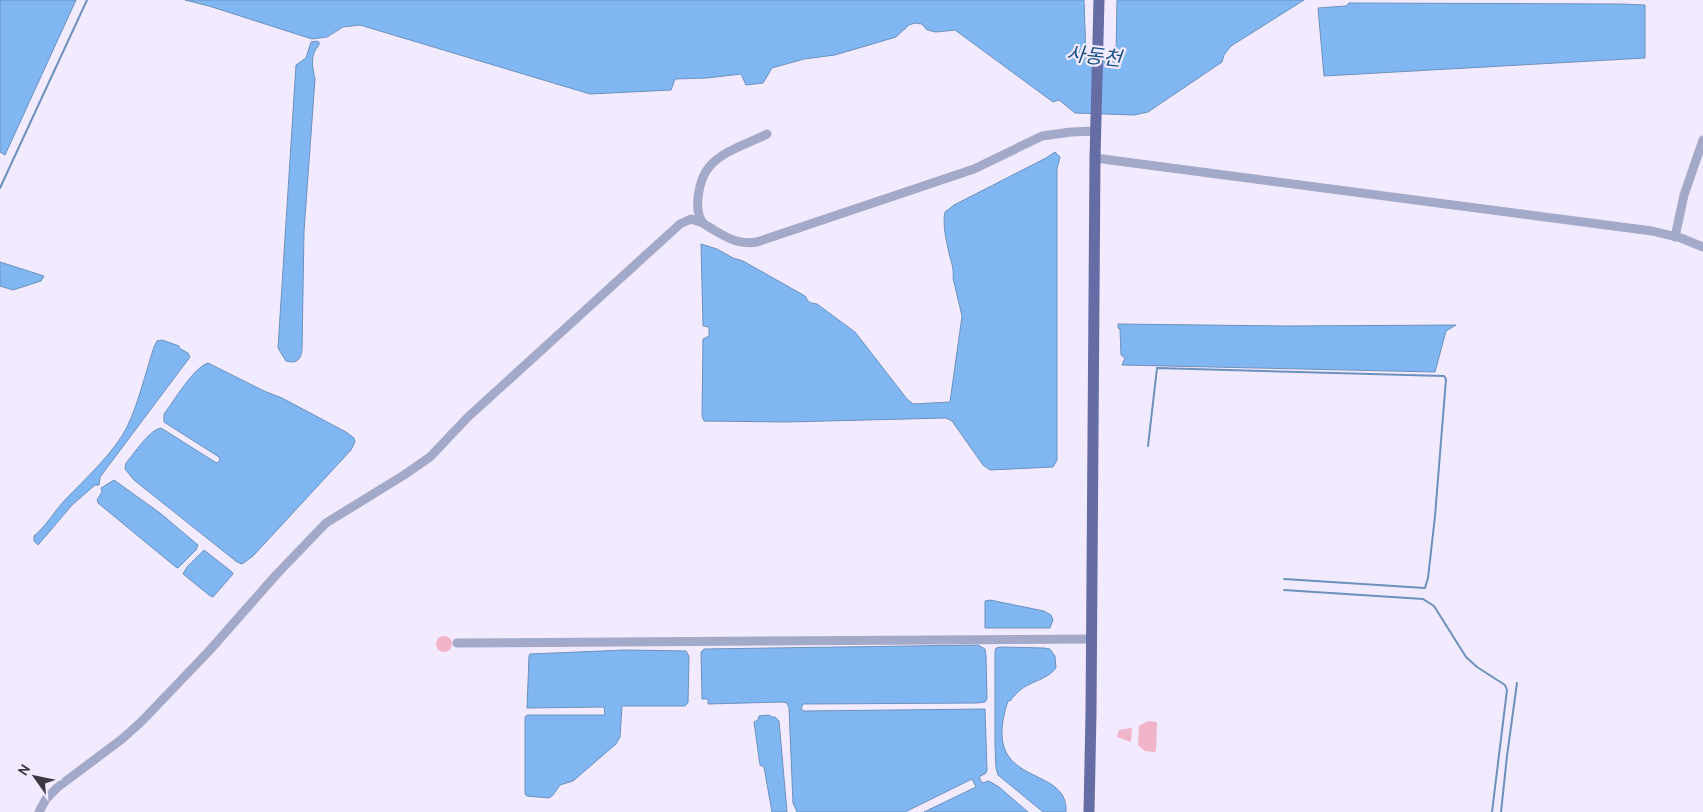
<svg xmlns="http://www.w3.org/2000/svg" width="1703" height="812" font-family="Cabin,'Noto Sans KR',sans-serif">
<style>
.green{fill:#efb4c7}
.water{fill:#80b7f2;stroke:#6c91be}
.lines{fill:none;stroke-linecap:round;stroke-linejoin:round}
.stream{stroke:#6c91be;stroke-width:2}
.minor{stroke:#a3a9c8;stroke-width:9}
.major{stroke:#666da5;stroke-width:11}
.labels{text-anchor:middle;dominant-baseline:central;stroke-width:4.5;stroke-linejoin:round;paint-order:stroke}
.water-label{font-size:20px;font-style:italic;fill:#185086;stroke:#f2eafe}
</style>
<rect width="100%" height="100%" fill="#f2eafe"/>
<g class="green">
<circle cx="444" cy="644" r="8"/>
<polygon points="1148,721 1157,722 1156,751 1154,752 1145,751 1138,745 1139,726"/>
<polygon points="1131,728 1132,729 1131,742 1117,737 1119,730"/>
</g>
<g class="water">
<polygon points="0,0 76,0 5,155 0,152"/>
<polygon points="185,0 1084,0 1086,58 1088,61 1111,61 1116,55 1117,0 1304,0 1231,46 1224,55 1222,62 1148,112 1134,115 1075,113 1059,100 1053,102 955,30 936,32 927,30 922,24 915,23 909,25 896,37 835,55 804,59 772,68 763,83 746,85 741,74 707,78 675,79 671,90 590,94 360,25 343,27 327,37 312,39 209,6"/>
<polygon points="1349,3 1622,4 1645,5 1645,58 1324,76 1318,8 1346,6"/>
<path d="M 317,41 L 319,42 L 319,45 C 310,55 312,66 315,79 L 304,231 L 302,350 C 301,360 296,364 286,361 L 278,348 L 296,65 L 306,58 L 311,42 Z"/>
<path d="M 1055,152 L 1060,157 L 1057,169 L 1057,460 L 1053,467 L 990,470 L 983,465 L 952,421 L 946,418 L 786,422 L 704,421 L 702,416 L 703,339 L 709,336 L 709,327 L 703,326 L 701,244 L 717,249 L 733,258 L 743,261 L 805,296 L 808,301 L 811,303 L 817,304 L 855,332 L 907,399 L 913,404 L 950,402 L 962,316 L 953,278 C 954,271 952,264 950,257 C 947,244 942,225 945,212 L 954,205 L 1046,158 Z"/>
<polygon points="0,262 44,276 41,281 13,290 0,286"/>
<polygon points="1118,324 1286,326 1456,325 1446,331 1435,372 1122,365 1125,358 1121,355 1120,329 1118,328"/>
<path d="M 162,340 L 179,346 L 179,348 L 188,353 L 190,357 L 100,477 L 99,485 L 95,485 L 72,505 L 38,545 L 34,541 L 34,536 C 46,526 54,512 64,501 C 84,480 114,453 127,427 C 139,402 145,374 154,347 L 157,341 Z"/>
<path d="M 208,363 L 264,391 L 282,398 L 346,432 L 354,438 L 355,442 L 351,450 L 253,556 L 242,564 L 237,562 L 134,480 L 125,469 L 126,463 C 134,454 149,430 161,428 L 215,462 L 218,463 L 220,459 L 219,457 L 164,422 L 164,414 C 174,401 193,368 208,363 Z"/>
<polygon points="114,480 160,513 198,545 196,550 179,567 177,568 98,503 97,500 102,492 101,488"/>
<polygon points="204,550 232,572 233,574 213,597 209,595 183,574 187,567"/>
<polygon points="990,600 1044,611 1051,615 1053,620 1050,628 985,628 985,601"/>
<polygon points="978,645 985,649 986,656 987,699 985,702 977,703 803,704 801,709 804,711 985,709 987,770 986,773 979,777 982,783 989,781 999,787 1028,812 924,812 976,787 972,779 905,812 797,812 793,803 789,708 787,703 782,702 708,704 708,699 702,699 701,652 704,649"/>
<path d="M 1001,647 L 1044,648 L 1050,649 L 1055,656 L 1056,668 C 1046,681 1029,681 1018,692 C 1015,694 1013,698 1010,701 L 1008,701 C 978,791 1069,762 1066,812 L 1043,812 L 998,775 L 996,768 L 995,746 L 995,652 L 996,648 Z"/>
<polygon points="625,650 686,651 689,656 688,703 685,706 622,706 620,737 616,744 573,781 560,785 553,795 549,798 527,796 525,794 525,717 527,715 605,715 604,707 527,708 529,656 530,654"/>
<polygon points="769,715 772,717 775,717 779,721 787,812 772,812 764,767 760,765 754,722 758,720 759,716"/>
</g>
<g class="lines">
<g class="stream">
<polyline points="0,188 87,0"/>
<polyline points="1148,446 1157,368 1444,376 1446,379 1435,516 1428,578 1425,588 1284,579"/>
<polyline points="1284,590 1423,599 1434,606 1466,657 1477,667 1505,685 1507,690 1492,812"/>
<polyline points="1501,812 1507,756 1517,683"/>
</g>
<g class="minor">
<path d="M 767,134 C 750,143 722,151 710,166 C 699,178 692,211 704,224 C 707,226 711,228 714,230 C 729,239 740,245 757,242 L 974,169 L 1042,136 L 1071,132 L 1096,131"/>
<polyline points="1095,158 1652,231 1681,238 1703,247"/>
<polyline points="1675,237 1684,195 1703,140"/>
<polyline points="457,643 1092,639"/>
<polyline points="39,812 46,799 58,787 122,739 141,722 209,651 276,575 326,523 404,475 430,457 468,417 680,224 691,219 703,223"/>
</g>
<polyline class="major" points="1089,812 1091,713 1095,158 1099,0"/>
</g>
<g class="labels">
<g class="water-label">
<text transform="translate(1094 56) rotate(6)">사동천</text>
</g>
</g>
<g transform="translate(35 777) rotate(303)" stroke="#f2eafe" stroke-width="4" paint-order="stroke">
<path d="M0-4L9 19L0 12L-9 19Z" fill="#3e3845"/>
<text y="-8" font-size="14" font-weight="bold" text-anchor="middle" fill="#3e3845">N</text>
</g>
</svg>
